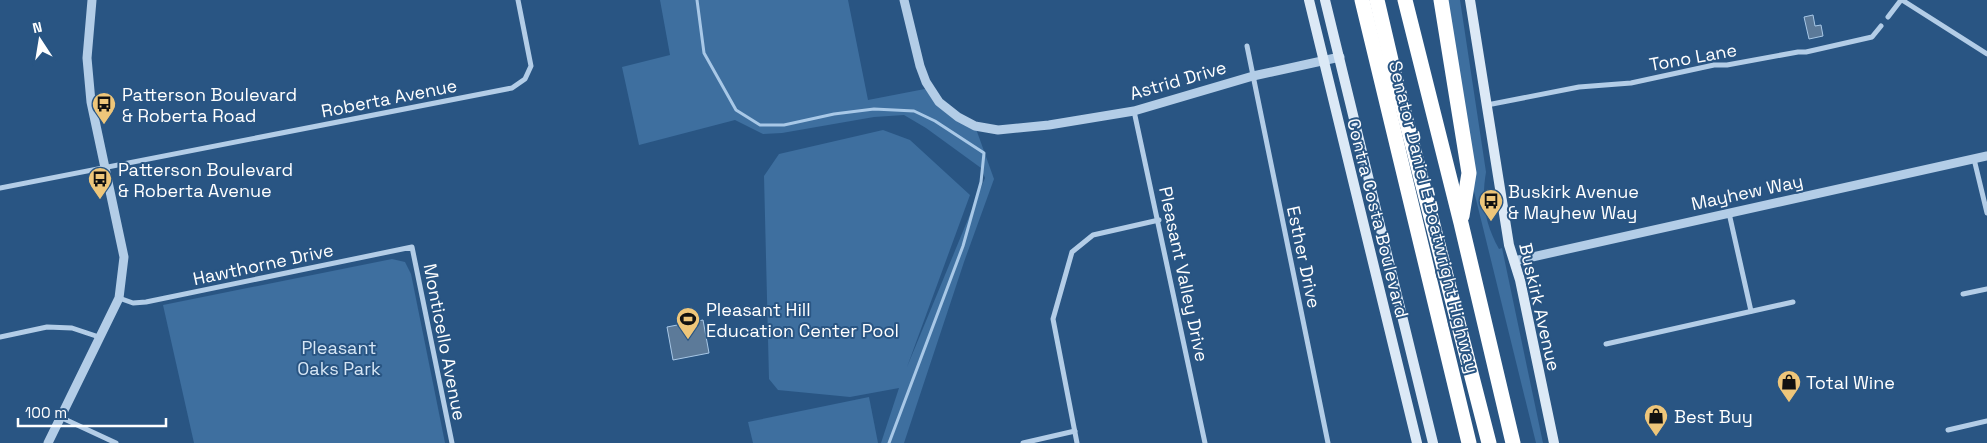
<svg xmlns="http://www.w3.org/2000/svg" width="1987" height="443" font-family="'Space Grotesk',sans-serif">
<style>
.green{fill:#3e6f9f}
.water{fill:#5c7a99;stroke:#a8c8e7}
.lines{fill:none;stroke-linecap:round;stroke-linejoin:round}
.stream{stroke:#a8c8e7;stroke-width:3}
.minor{stroke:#b3cde7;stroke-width:5}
.tertiary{stroke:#b3cde7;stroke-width:9}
.secondary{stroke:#dce9f6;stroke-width:10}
.motorway{stroke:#fff;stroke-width:15}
.labels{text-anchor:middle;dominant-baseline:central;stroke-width:4;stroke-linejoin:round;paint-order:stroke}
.street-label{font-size:18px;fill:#fff;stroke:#295583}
.poi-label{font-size:18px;fill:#fff;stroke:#295583;text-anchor:start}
.park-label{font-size:18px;fill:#d6e6f5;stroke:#295583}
</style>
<rect width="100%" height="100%" fill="#295583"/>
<g class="green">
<polygon points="660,0 848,0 868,100 930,88 940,102 975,126 994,179 964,262 904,443 881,443 899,388 850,397 778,390 769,379 764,176 779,154 883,130 910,140 970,195 907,367 985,178 981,168 926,128 904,115 874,117 782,133 763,134 735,120 639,145 622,67 670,55"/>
<path d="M 1441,0 L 1460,0 L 1486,172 C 1481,202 1485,223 1499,249 L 1502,248 L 1543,443 L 1536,443 L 1471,179 Z"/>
<polygon points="392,259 405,262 411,274 445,443 194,443 163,305"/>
<polygon points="869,397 878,443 753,443 748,422"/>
</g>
<g class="water">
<polygon points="1813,15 1815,26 1821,25 1823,36 1809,39 1804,17"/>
<polygon points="703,320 709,353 673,360 667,327"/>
</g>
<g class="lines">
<polyline class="stream" points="697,0 704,53 736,110 760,125 784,125 834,114 874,109 914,111 935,121 984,153 981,182 963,246 889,443"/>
<g class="minor">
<polyline points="1902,0 1987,54"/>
<polyline points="1888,17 1901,0"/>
<polyline points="1247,46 1328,443"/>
<polyline points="1487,105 1579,87 1631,83 1714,65 1727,65 1798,52 1806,52 1872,37 1881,26"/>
<polyline points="1134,111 1205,443"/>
<polyline points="1974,159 1987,213"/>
<polyline points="0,188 512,88 525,79 531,66 518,0"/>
<polyline points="1729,213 1751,311"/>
<polyline points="1963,294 1987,289"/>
<polyline points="119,298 133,303 146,302 412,247 452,443"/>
<polyline points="0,337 47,327 72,328 99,337"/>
<polyline points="1606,344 1793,302"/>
<polyline points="60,417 116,443"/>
<polyline points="1948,430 1987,421"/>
<polyline points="1023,443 1075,431"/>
<polyline points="1077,443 1053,319 1072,252 1093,235 1159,220"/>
</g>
<g class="tertiary">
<polyline points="904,0 920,66 926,82 939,102 958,117 975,126 998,130 1049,125 1134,111 1253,76 1340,57"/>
<polyline points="1514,261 1987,156"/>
<polyline points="48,443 119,298 124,257 91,102 87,58 92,0"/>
</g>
<g class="secondary">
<polyline points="1309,0 1417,443"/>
<polyline points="1325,0 1433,443"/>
<polyline points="1470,0 1509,245 1520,280 1554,443"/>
</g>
<g class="motorway">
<polyline points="1362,0 1469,443"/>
<polyline points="1377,0 1394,73 1489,443"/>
<polyline points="1405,0 1461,223 1513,443"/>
<polyline points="1441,0 1469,173 1462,216"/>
</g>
</g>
<defs>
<g id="bus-pin" transform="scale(1.25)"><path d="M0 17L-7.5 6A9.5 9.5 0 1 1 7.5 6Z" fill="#eec67a" stroke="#295583"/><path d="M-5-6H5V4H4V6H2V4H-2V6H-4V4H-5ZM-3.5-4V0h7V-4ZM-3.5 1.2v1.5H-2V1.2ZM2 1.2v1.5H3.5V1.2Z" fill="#111"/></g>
<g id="stadium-pin" transform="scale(1.25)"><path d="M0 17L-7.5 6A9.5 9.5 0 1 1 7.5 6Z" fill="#eec67a" stroke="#295583"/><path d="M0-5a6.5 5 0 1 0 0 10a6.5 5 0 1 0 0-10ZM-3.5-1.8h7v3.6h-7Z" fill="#111"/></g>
<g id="shop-pin" transform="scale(1.25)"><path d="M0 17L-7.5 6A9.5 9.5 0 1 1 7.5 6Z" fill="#eec67a" stroke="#295583"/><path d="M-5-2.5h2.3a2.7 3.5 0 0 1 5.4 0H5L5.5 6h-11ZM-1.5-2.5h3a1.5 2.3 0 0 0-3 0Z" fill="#111"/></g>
</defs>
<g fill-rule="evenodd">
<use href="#bus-pin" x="104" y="104"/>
<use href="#bus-pin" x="100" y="179"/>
<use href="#bus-pin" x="1491" y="201"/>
<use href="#stadium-pin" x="688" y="319"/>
<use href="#shop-pin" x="1789" y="382"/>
<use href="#shop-pin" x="1656" y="416"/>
</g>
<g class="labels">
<g class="street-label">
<text transform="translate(1693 57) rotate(-10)">Tono Lane</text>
<text transform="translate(1178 80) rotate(-16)">Astrid Drive</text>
<text transform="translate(389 98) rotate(-11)">Roberta Avenue</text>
<text transform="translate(1747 192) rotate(-12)">Mayhew Way</text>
<text transform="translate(1434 217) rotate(76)">Senator Daniel E Boatwright Highway</text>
<text transform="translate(1378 218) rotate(76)">Contra Costa Boulevard</text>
<text transform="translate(1304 257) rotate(78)">Esther Drive</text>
<text transform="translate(263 264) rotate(-12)">Hawthorne Drive</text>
<text transform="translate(1184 274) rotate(78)">Pleasant Valley Drive</text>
<text transform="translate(1540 307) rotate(77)">Buskirk Avenue</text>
<text transform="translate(445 342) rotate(79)">Monticello Avenue</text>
</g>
<g class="poi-label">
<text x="122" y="94">Patterson Boulevard<tspan x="122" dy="21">&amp; Roberta Road</tspan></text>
<text x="118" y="169">Patterson Boulevard<tspan x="118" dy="21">&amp; Roberta Avenue</tspan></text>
<text x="1508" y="191">Buskirk Avenue<tspan x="1508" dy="21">&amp; Mayhew Way</tspan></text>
<text x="706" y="309">Pleasant Hill<tspan x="706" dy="21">Education Center Pool</tspan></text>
<text x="1806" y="382">Total Wine</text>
<text x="1674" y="416">Best Buy</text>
</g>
<g class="park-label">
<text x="339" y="347">Pleasant<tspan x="339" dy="21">Oaks Park</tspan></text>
</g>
</g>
<g transform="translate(40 40) rotate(348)" stroke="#295583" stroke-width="4" paint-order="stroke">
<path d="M0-4L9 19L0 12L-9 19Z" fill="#ffffff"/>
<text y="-8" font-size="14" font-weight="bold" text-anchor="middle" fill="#ffffff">N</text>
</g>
<path d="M18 418v8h148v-8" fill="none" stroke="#ffffff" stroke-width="2.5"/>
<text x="25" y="418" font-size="15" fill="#ffffff" stroke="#295583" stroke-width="4" paint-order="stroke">100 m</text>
</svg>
